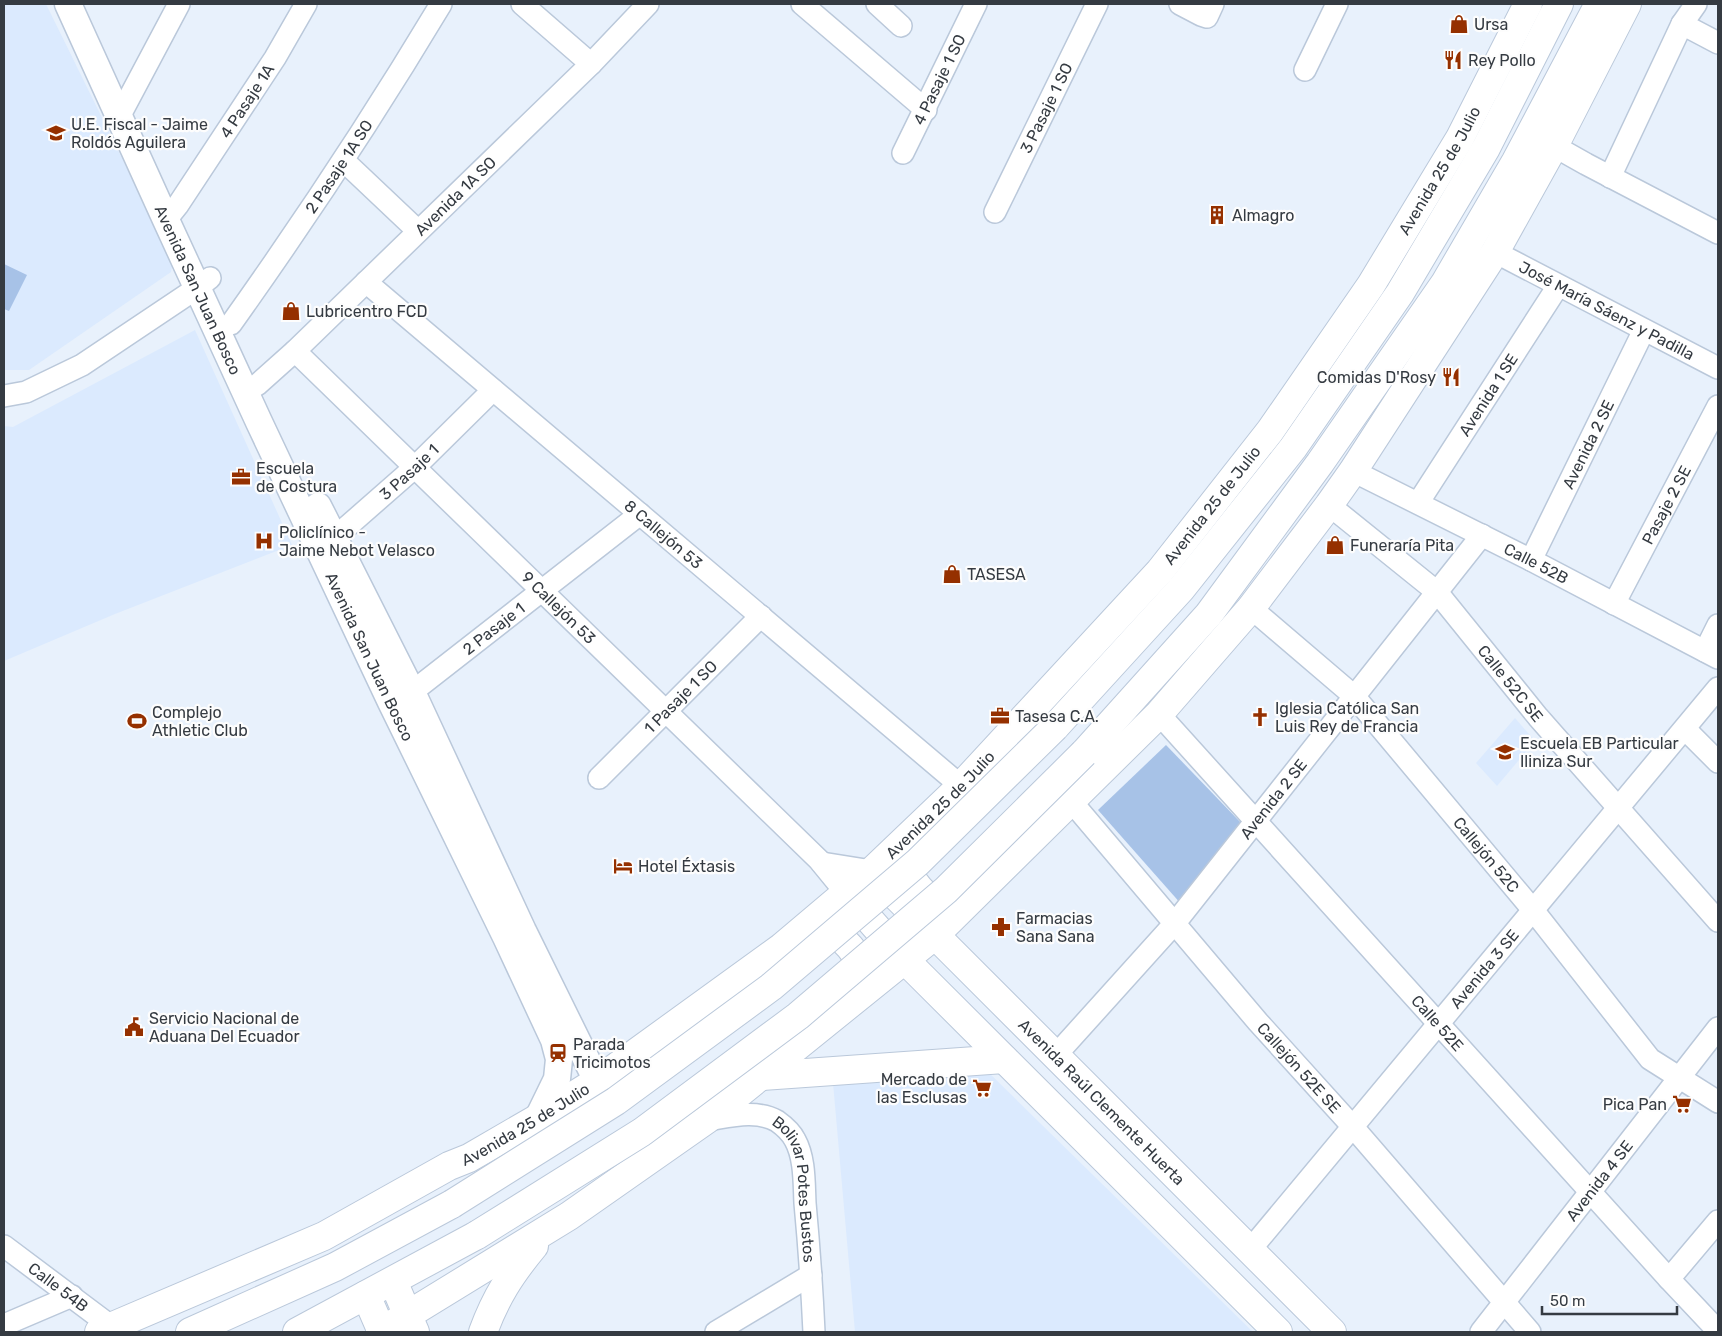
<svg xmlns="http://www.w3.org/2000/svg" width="1722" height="1336" font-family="Rubik,sans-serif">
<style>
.built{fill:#dbeafe}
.green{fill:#a7c2e7}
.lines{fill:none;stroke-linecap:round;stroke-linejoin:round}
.minor-casing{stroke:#bac8da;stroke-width:24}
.tertiary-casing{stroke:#bac8da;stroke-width:29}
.secondary-casing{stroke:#bac8da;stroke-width:30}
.primary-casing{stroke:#bac8da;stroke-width:30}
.minor{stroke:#fff;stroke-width:21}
.tertiary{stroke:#fff;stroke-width:26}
.secondary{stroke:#fff;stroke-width:28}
.primary{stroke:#fff;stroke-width:28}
.primary-bridge-casing{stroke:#bac8da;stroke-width:30;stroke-linecap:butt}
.primary-bridge{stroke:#fff;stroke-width:28}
.labels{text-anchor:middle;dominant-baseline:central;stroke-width:4.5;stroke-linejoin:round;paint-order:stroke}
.poi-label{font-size:16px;fill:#353b42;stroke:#fdfdfd;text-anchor:start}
.street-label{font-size:16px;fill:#353b42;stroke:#fdfdfd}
</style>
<rect width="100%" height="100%" fill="#e8f1fc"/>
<g class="built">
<polygon points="4,4 46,4 173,262 171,272 29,370 4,370"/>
<polygon points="195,330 292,545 115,614 4,661 4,426 13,427"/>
<polygon points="1515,718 1535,741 1497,786 1476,763"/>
<polygon points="983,1067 1253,1332 855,1332 833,1083"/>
</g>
<g class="green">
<polygon points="4,264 27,275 9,311 4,309"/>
<polygon points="1166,745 1245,827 1182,905 1098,810"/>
</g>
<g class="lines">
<g class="minor-casing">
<g id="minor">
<polyline points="522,4 591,64"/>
<polyline points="802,4 926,110"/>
<polyline points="877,4 901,26"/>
<polyline points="1180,4 1201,15 1207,17 1213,4"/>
<polyline points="1682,24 1718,43"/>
<polyline points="1305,70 1337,4"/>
<polyline points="119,117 179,4"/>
<polyline points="1554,146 1586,164 1718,233"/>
<path id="s1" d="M 903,153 L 976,4"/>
<polyline points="344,161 418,231"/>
<polyline points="1610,177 1682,24 1696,4"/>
<path id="s2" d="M 995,212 L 1097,4"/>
<path id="s3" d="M 166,220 L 178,205 L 275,58 L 306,4"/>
<path id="s4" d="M 1495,252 L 1718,368"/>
<path id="s5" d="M 366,282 L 961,786"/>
<path id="s6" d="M 231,324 C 305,220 375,114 441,4"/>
<path id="s7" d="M 295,351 L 819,860 L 846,893"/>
<path id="s8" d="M 257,385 L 295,351 L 591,64 L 648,4"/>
<polyline points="4,396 26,392 82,365 197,288 210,278"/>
<path id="s9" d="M 1353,471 L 1531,560 L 1718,658"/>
<path id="s10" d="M 1418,503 L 1558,286"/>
<path id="s11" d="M 1329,505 L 1437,592 L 1538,717 L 1718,921"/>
<path id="s12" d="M 320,544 L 341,532 L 414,468 L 493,390"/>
<path id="s13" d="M 1531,560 L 1644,330"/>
<path id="s14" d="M 1614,604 L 1718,406"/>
<path id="s15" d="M 1251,608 L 1354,696 L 1533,910 L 1650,1059 L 1718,1102"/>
<polyline points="1705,651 1718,625"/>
<path id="s16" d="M 398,699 L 412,692 L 640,514"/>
<path id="s17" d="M 1159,714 L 1669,1279 L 1718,1331"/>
<polyline points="1685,729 1718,762"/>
<path id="s18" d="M 599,778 L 761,616"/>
<path id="s19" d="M 1071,801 L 1258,1022 L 1353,1127 L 1530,1332"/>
<polyline points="822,863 872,871"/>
<path id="s20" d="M 1056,1055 L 1175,923 L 1482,535"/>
<path id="s21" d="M 706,1120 C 728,1117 756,1109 777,1121 C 784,1126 791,1132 795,1140 C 805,1158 804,1183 805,1203 C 809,1246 812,1289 814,1332"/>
<path id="s22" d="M 4,1246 L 112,1327"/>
<path id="s23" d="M 1250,1250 L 1718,688"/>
<polyline points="1669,1279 1718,1221"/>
<polyline points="4,1325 72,1296"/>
<polyline points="716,1332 811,1275"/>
<path id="s24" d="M 1481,1332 L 1718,1028"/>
</g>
</g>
<g class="tertiary-casing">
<g id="tertiary">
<path id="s25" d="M 68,4 L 166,220 L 259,422 L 391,702 L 506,937 L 554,1040 L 559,1059 L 557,1079 L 538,1118"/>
<polyline points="318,506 412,692 523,931 597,1081"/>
</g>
</g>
<g class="secondary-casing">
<g id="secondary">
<path id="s26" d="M 872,872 L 1332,1332"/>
<polyline points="846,893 905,960 1278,1332"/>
<polyline points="393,1281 415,1332"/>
<polyline points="366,1295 382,1332"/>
</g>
</g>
<g class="primary-casing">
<g id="primary">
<polyline points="1055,727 1181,589 1293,448 1400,293 1486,148 1559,4"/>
<polyline points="1084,753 1209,614 1320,463 1445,283 1516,161 1599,4"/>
<path d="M 900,851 C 901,871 931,909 952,911"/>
<path d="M 814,923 C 843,933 863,956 867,986"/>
<polyline points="762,1076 1004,1059"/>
<path id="s27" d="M 99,1332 L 324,1236 L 449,1166 L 469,1158 L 538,1118 L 597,1081 L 782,947 L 872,871 L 961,786 L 1160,571 L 1270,431 L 1371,285 L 1460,138 L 1528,4"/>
<polyline points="190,1332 335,1267 452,1204"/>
<polyline points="297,1332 477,1235"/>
<polyline points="380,1332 569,1216 706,1120 935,935 1159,714 1251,608 1329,505 1353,471 1495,252 1554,146 1627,4"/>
<path d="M 483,1332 C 496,1297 510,1275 534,1246"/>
</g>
</g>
<use href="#minor" class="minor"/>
<use href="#tertiary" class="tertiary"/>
<use href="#secondary" class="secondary"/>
<use href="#primary" class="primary"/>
<g class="primary-bridge-casing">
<g id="primary-bridge">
<polyline points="452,1204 616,1101 771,987 918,862 1055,727"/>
<polyline points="477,1235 642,1132 798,1016 946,890 1084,753"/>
</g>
</g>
<use href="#primary-bridge" class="primary-bridge"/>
</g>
<defs>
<g id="shop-bare" transform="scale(1.5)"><path d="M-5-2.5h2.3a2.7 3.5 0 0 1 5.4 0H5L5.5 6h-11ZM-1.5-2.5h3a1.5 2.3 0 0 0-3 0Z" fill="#953000" stroke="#fdfdfd" stroke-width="2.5" paint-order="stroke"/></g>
<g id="restaurant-bare" transform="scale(1.5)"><path d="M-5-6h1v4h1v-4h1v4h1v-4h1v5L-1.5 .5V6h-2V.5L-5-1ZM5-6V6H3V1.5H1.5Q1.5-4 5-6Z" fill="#953000" stroke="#fdfdfd" stroke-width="2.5" paint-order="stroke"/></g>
<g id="school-bare" transform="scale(1.5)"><path d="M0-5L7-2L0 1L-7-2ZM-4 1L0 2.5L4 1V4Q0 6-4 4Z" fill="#953000" stroke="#fdfdfd" stroke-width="2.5" paint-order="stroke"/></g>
<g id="building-bare" transform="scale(1.5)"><path d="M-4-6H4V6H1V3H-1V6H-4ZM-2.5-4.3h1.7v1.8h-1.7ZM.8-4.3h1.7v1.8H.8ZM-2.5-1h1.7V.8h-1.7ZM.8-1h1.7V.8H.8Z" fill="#953000" stroke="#fdfdfd" stroke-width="2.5" paint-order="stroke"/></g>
<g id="office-bare" transform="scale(1.5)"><path d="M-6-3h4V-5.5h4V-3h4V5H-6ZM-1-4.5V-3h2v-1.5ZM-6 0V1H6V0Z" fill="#953000" stroke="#fdfdfd" stroke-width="2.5" paint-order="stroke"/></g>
<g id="hospital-bare" transform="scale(1.5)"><path d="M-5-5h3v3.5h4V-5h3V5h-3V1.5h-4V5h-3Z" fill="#953000" stroke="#fdfdfd" stroke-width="2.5" paint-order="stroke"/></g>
<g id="church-bare" transform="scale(1.5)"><path d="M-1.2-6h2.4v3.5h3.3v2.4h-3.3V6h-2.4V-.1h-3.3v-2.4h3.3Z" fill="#953000" stroke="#fdfdfd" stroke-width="2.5" paint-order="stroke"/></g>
<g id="stadium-bare" transform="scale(1.5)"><path d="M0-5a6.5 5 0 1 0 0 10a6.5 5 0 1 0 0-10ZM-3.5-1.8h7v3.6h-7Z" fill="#953000" stroke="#fdfdfd" stroke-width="2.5" paint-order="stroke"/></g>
<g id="hotel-bare" transform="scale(1.5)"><path d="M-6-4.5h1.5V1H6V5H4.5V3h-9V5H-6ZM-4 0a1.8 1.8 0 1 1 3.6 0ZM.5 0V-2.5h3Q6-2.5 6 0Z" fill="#953000" stroke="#fdfdfd" stroke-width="2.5" paint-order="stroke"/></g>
<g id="pharmacy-bare" transform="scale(1.5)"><path d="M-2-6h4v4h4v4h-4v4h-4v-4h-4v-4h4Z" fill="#953000" stroke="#fdfdfd" stroke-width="2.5" paint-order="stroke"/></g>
<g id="civic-bare" transform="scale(1.5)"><path d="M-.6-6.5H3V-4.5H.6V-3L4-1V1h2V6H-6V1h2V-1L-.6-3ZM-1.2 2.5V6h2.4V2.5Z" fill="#953000" stroke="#fdfdfd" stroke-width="2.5" paint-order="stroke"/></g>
<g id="station-bare" transform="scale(1.5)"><path d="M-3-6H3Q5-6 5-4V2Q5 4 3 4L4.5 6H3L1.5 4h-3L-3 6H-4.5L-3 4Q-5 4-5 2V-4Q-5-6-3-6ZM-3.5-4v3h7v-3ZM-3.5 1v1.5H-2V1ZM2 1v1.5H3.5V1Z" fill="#953000" stroke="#fdfdfd" stroke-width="2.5" paint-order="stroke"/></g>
<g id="supermarket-bare" transform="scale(1.5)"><path d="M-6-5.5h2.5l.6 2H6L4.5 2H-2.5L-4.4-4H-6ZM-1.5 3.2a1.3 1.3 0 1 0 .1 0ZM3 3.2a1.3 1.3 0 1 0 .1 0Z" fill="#953000" stroke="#fdfdfd" stroke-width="2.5" paint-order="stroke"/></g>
</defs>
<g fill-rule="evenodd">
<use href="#shop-bare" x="1459" y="24"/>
<use href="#restaurant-bare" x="1453" y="60"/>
<use href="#school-bare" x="56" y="133"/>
<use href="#building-bare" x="1217" y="215"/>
<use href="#shop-bare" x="291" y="311"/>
<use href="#restaurant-bare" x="1451" y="377"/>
<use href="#office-bare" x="241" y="477"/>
<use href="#hospital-bare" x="264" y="541"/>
<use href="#shop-bare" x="1335" y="545"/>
<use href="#shop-bare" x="952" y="574"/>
<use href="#office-bare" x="1000" y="716"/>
<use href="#church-bare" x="1260" y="717"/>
<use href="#stadium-bare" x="137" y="721"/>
<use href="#school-bare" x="1505" y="752"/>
<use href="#hotel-bare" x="623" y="866"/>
<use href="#pharmacy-bare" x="1001" y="927"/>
<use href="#civic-bare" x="134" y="1027"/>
<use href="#station-bare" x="558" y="1053"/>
<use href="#supermarket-bare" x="982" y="1088"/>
<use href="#supermarket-bare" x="1682" y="1104"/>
</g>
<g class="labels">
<g class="poi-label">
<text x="1474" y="24">Ursa</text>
<text x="1468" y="60">Rey Pollo</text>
<text x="71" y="124">U.E. Fiscal - Jaime<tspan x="71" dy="18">Roldós Aguilera</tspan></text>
<text x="1232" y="215">Almagro</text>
<text x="306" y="311">Lubricentro FCD</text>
<text x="1436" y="377" text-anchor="end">Comidas D'Rosy</text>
<text x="256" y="468">Escuela<tspan x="256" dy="18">de Costura</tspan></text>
<text x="279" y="532">Policlínico -<tspan x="279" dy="18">Jaime Nebot Velasco</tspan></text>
<text x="1350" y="545">Funeraría Pita</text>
<text x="967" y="574">TASESA</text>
<text x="1275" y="708">Iglesia Católica San<tspan x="1275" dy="18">Luis Rey de Francia</tspan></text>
<text x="152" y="712">Complejo<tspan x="152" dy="18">Athletic Club</tspan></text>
<text x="1015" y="716">Tasesa C.A.</text>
<text x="1520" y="743">Escuela EB Particular<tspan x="1520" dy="18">Iliniza Sur</tspan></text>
<text x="638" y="866">Hotel Éxtasis</text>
<text x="1016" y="918">Farmacias<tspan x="1016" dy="18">Sana Sana</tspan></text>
<text x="149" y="1018">Servicio Nacional de<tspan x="149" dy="18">Aduana Del Ecuador</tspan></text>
<text x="573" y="1044">Parada<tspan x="573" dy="18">Tricimotos</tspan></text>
<text x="967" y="1079" text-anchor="end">Mercado de<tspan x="967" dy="18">las Esclusas</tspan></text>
<text x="1667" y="1104" text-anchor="end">Pica Pan</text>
</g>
<g class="street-label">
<text stroke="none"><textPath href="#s1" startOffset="82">4 Pasaje 1 SO</textPath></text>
<text stroke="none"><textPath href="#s3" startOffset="144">4 Pasaje 1A</textPath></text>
<text stroke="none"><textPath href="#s2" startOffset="116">3 Pasaje 1 SO</textPath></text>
<text stroke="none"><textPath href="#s6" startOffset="191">2 Pasaje 1A SO</textPath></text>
<text stroke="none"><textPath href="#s27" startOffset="1810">Avenida 25 de Julio</textPath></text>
<text stroke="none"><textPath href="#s8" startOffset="274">Avenida 1A SO</textPath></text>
<text stroke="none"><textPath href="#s25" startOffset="314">Avenida San Juan Bosco</textPath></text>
<text stroke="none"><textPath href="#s4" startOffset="126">José María Sáenz y Padilla</textPath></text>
<text stroke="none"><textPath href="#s10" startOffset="129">Avenida 1 SE</textPath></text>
<text stroke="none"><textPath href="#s13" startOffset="129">Avenida 2 SE</textPath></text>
<text stroke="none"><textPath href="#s12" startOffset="115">3 Pasaje 1</textPath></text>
<text stroke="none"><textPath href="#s27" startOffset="1405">Avenida 25 de Julio</textPath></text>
<text stroke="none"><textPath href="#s14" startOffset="112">Pasaje 2 SE</textPath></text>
<text stroke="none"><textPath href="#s5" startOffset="390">8 Callejón 53</textPath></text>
<text stroke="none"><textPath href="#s9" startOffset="205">Calle 52B</textPath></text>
<text stroke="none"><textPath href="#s7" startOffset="368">9 Callejón 53</textPath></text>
<text stroke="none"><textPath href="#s16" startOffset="119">2 Pasaje 1</textPath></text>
<text stroke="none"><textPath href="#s25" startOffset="719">Avenida San Juan Bosco</textPath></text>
<text stroke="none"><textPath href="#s11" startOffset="256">Calle 52C SE</textPath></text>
<text stroke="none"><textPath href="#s18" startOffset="115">1 Pasaje 1 SO</textPath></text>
<text stroke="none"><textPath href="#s20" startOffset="336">Avenida 2 SE</textPath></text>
<text stroke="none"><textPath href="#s27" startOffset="1000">Avenida 25 de Julio</textPath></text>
<text stroke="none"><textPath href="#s15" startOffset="342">Callejón 52C</textPath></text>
<text stroke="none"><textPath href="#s23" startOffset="366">Avenida 3 SE</textPath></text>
<text stroke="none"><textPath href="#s17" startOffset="416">Calle 52E</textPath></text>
<text stroke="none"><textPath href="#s19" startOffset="351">Callejón 52E SE</textPath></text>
<text stroke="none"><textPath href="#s26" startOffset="325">Avenida Raúl Clemente Huerta</textPath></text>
<text stroke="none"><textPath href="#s27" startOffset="475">Avenida 25 de Julio</textPath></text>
<text stroke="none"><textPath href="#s24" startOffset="192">Avenida 4 SE</textPath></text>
<text stroke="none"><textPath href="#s21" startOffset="146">Bolivar Potes Bustos</textPath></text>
<text stroke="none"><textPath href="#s22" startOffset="68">Calle 54B</textPath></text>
</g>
</g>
<rect width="1722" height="1336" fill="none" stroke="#353b42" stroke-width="10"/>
<path d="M1542 1306v8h135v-8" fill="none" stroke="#353b42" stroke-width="2.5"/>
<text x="1550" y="1306" font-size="15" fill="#353b42" stroke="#fdfdfd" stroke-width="4" paint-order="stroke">50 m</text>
</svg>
